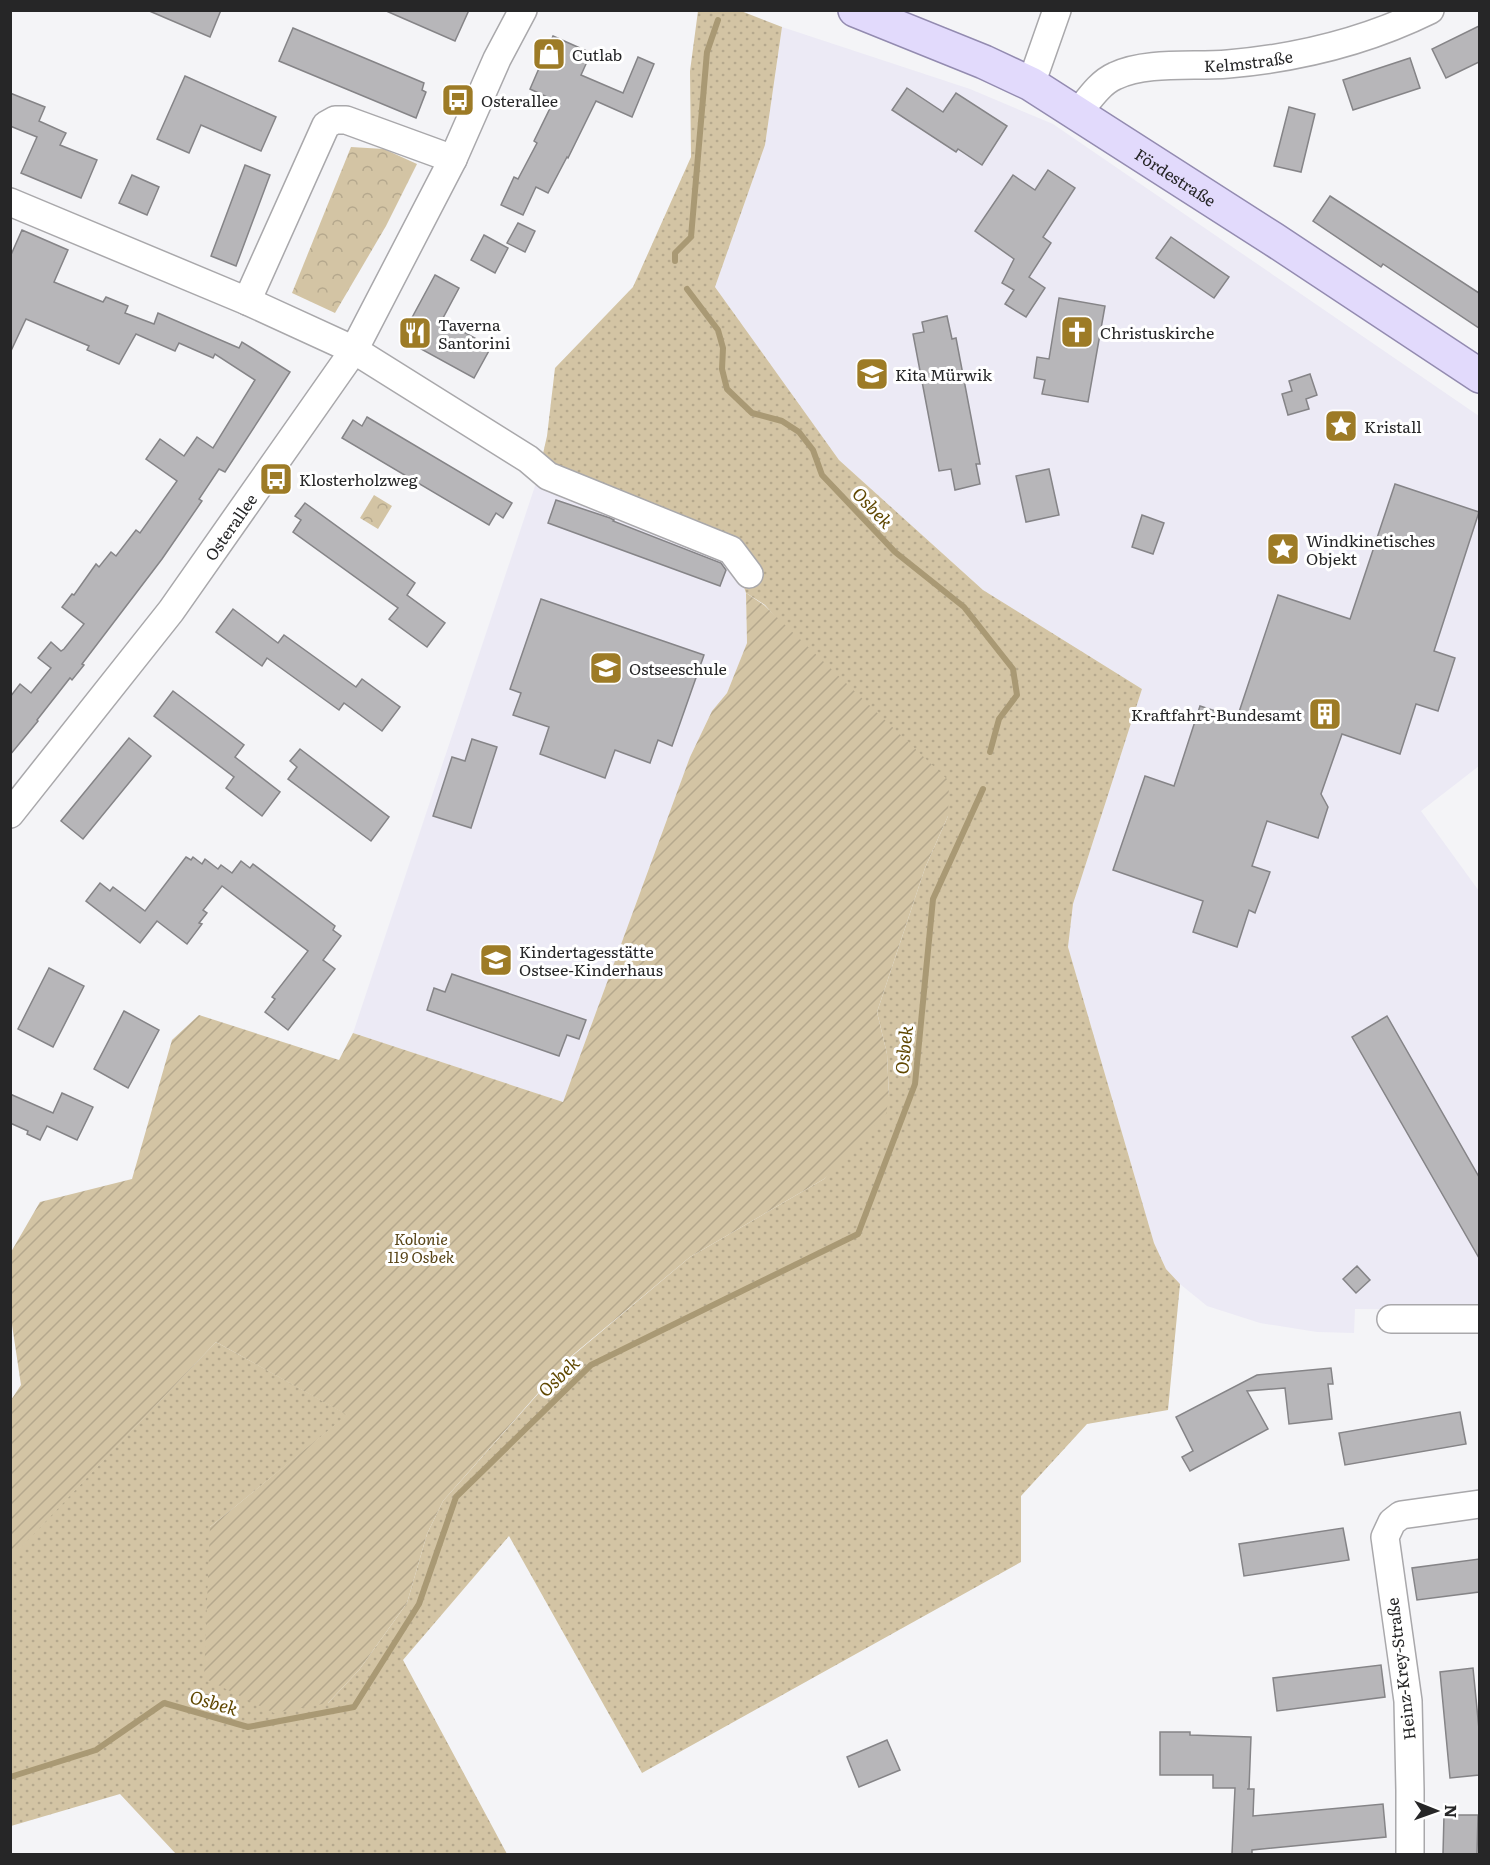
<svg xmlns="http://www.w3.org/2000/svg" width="1490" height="1865" font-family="Literata,serif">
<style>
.built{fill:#eceaf5}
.grass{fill:url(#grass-dots)}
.park{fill:url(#park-crowns)}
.garden{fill:url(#garden-furrows)}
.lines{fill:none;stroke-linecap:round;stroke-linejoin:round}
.stream{stroke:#a99974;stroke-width:6}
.building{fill:#b7b6b9;stroke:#858487;stroke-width:1.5}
.minor-casing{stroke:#a9a8ab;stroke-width:30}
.major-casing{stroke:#938bb0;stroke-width:36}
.minor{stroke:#fff;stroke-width:27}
.major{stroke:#e2dafc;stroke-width:33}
.labels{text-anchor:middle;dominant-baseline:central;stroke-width:6;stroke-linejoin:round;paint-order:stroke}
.poi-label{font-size:16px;fill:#262627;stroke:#fff;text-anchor:start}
.street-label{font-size:16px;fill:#262627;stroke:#fff}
.park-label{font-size:16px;font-style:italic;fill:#574316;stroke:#fff}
.water-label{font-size:18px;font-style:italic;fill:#604802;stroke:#fff}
</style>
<defs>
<pattern id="grass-dots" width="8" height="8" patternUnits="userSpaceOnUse" patternTransform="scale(1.5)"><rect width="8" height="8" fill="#d3c4a4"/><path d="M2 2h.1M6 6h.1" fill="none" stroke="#b5a88d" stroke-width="1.8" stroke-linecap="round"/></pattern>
<pattern id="park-crowns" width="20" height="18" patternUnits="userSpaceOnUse" patternTransform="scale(1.5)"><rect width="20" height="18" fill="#d3c4a4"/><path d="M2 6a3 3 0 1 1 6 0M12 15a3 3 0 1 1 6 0" fill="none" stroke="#b5a88d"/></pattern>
<pattern id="garden-furrows" width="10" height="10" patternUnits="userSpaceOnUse" patternTransform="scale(1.5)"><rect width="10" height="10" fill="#d3c4a4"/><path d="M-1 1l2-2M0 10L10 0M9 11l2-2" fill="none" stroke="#b5a88d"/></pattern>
</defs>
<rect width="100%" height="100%" fill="#f4f4f7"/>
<g class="built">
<polygon points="782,27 970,89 1053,124 1479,416 1479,766 1421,811 1479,891 1479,1310 1355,1309 1354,1333 1317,1332 1260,1323 1207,1306 1180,1284 1166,1269 1154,1243 1068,947 1073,904 1142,689 983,590 839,460 715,287 765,145"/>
<polygon points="537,480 736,561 746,593 747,643 727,693 712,711 690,757 563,1102 353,1033"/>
</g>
<polygon class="grass" points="698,11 741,11 782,27 765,145 715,287 839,460 983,590 1142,689 1073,904 1068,947 1154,1243 1166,1269 1180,1284 1168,1410 1087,1424 1021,1496 1021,1562 642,1773 509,1536 403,1660 507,1854 176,1854 120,1794 11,1826 10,1558 216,1342 348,1415 210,1527 328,1703 359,1670 407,1603 427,1534 443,1501 570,1358 690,1257 824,1179 889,1096 887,1054 877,1012 925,868 948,816 765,605 746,593 735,561 537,480 547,436 555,368 633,287 691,157 690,71"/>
<g class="park">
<polygon points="351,147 384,149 417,164 386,226 335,313 292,293"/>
<polygon points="374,495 392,506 378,529 360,518"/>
</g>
<polygon class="garden" points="746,593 764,605 949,781 948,816 925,868 877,1012 887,1054 889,1096 886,1114 824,1179 690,1257 569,1358 443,1501 427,1534 407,1603 359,1670 328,1703 274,1713 204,1678 210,1527 347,1415 216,1342 11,1558 11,1400 21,1385 11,1318 11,1252 40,1202 132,1179 172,1040 199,1015 339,1060 353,1033 563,1102 690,757 712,711 727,693 747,643"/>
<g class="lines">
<g class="stream">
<polyline points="675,261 675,253 691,237 707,52 718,20"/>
<polyline points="687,289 718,330 723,348 722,369 727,389 752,413 782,421 799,432 813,450 822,475 895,552 964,607 1013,669 1017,695 999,719 990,752"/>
<polyline points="10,1777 96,1750 164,1703 248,1727 354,1707 419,1604 456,1497 591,1365 858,1234 915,1084 933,899 983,789"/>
</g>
</g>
<g class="building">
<polygon points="147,10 221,10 210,37"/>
<polygon points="384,10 469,10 455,41"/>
<polygon points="1479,26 1479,62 1446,78 1432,49"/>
<polygon points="293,28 424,83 422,90 426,92 416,118 279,61"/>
<polygon points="553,36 591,53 581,75 623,93 638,57 654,64 632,117 596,101 568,158 567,157 548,193 536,187 523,215 501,205 514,177 518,179 537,143 534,141 554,100 530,89"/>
<polygon points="1410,58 1420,88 1353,110 1343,80"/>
<polygon points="185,76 276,117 261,151 201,125 189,153 157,139"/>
<polygon points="907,88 943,112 956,93 1007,126 982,165 958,149 956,152 892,110"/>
<polygon points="10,93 45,107 39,121 66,133 60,145 97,160 81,198 21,173 37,137 10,126"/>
<polygon points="1289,107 1315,114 1301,172 1274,166"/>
<polygon points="245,165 270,175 236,266 211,256"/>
<polygon points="1048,170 1075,188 1043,237 1051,243 1029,277 1045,288 1026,317 1005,304 1014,290 1002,283 1014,259 975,231 1013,175 1035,190"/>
<polygon points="132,175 159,187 147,215 119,203"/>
<polygon points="1330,196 1479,293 1479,328 1383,264 1381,267 1313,221"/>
<polygon points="518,223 535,231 525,252 507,243"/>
<polygon points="22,230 68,250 54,282 103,302 106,297 128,306 125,313 154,324 158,313 239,348 242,342 290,372 225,472 219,469 199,499 202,501 162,559 82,664 84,665 72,680 70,678 37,720 38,721 10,755 10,697 20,684 31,693 51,668 38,658 51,642 61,651 64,649 84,624 62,607 72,594 74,595 96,564 99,567 111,552 116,556 136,530 140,533 177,481 146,459 160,439 184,456 197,437 213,448 255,380 215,354 213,358 179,343 175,351 136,334 119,364 87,350 89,346 26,319 10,353 10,257"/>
<polygon points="484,235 508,248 495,273 471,260"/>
<polygon points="1171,237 1229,277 1214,298 1156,258"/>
<polygon points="435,275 459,288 442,320 491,347 474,378 401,338"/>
<polygon points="1059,298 1105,306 1088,402 1042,394 1045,380 1034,378 1037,357 1049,359"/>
<polygon points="947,316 952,339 956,338 980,464 976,464 980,484 955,490 951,469 939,471 913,334 924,332 922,322"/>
<polygon points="1310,374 1317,395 1306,399 1309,409 1288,415 1282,394 1292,391 1289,381"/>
<polygon points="367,417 512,503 503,518 496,513 489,525 342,438 353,420 362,426"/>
<polygon points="1049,469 1059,515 1026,522 1016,476"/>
<polygon points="1395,484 1479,512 1434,651 1455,658 1438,711 1416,704 1400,754 1342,734 1321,794 1328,807 1318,838 1267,821 1252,866 1270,872 1255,913 1249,910 1237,947 1193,932 1203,901 1113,870 1145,776 1174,786 1200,706 1237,718 1278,595 1350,619"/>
<polygon points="556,500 610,518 614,520 613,521 721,563 726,570 720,586 548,523"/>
<polygon points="305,503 415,583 407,595 445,623 427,647 389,619 398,608 293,532 301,520 295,516"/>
<polygon points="1142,515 1164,523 1153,554 1132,547"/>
<polygon points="541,599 704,655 672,746 658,740 650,763 615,750 605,778 540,754 549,727 513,715 521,693 510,689"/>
<polygon points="233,609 278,643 284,635 356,687 362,679 400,707 382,731 344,703 339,710 267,658 262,666 216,632"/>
<polygon points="173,691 244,745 235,757 280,792 262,816 226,788 234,777 154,716"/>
<polygon points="129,738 151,756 83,839 61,821"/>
<polygon points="472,739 497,747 471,828 433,816 452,757 465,761"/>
<polygon points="300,749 389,817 371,841 288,779 297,767 290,761"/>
<polygon points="186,857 191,860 193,857 202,864 205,859 218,869 221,865 232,873 241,861 250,868 253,864 335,926 333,930 341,936 323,960 335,969 288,1030 265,1012 275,999 272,997 308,951 222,886 203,910 207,913 199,923 202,924 187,944 157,921 140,943 86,901 100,883 110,891 113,887 145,911"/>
<polygon points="49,968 84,986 53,1047 18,1029"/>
<polygon points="452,974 586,1020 579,1039 567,1035 559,1056 427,1010 434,988 445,992"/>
<polygon points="124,1011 159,1030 128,1088 94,1069"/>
<polygon points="1387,1016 1479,1177 1479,1258 1352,1037"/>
<polygon points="62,1093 93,1107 77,1140 47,1126 40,1140 27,1134 28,1131 10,1123 10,1094 53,1113"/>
<polygon points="1357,1266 1370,1280 1356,1293 1343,1279"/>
<polygon points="1331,1368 1333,1384 1328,1384 1332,1419 1289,1424 1285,1388 1247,1391 1268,1429 1190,1471 1182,1457 1193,1451 1176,1417 1257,1375"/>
<polygon points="1460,1412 1466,1444 1345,1465 1339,1433"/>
<polygon points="1343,1528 1349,1560 1244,1576 1239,1544"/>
<polygon points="1479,1559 1479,1592 1417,1600 1412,1568"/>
<polygon points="1381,1665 1385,1697 1277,1711 1273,1678"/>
<polygon points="1473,1668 1479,1729 1479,1775 1450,1778 1440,1672"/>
<polygon points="1160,1732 1190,1732 1190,1735 1251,1737 1249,1789 1247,1789 1254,1789 1253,1816 1383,1804 1386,1837 1252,1850 1252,1854 1232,1854 1235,1788 1213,1788 1213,1775 1160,1775"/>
<polygon points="887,1740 900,1770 859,1787 847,1757"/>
<polygon points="1444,1815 1478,1815 1477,1854 1443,1854"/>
</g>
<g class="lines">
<g class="minor-casing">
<g id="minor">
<polyline points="1031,84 1057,10"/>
<path id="s1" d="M 1077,114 C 1088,101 1099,83 1115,76 C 1147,61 1193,67 1228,64 C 1298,58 1367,41 1430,10"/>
<polyline points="10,202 247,301 354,350 528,459 548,476 731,550 749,574"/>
<polyline points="247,301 326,125 335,120 346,120 453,159"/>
<path id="s2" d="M 10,814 L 171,611 L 354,350 L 453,159 L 497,59 L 523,10"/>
<polyline points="1391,1319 1480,1319"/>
<polyline points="1410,1854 1410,1790 1408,1701 1385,1537 1392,1522 1401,1515 1480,1504"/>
</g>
</g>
<g class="major-casing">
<g id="major">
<path id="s3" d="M 855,10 L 984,62 L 1031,84 L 1273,239 L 1480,376"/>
</g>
</g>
<use href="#minor" class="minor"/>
<use href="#major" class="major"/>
</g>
<defs>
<g id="shop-square" transform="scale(1.725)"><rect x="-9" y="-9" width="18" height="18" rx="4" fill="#9d7b26" stroke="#fff"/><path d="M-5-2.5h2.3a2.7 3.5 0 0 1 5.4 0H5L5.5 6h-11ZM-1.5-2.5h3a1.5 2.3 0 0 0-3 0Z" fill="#fff"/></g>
<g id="bus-square" transform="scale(1.725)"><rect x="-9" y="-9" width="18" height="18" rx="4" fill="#9d7b26" stroke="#fff"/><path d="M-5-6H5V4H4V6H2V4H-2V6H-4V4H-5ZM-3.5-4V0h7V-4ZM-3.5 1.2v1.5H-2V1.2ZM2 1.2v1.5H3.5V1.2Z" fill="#fff"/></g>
<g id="church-square" transform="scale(1.725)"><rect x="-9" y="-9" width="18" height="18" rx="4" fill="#9d7b26" stroke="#fff"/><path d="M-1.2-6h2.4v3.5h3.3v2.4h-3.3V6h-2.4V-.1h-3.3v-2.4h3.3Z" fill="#fff"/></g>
<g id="restaurant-square" transform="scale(1.725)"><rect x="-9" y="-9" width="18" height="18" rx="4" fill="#9d7b26" stroke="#fff"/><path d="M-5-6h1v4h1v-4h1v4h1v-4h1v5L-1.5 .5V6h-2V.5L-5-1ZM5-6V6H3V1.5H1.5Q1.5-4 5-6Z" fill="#fff"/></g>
<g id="school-square" transform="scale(1.725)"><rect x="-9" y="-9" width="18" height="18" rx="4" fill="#9d7b26" stroke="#fff"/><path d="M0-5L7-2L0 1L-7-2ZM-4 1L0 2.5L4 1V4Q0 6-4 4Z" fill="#fff"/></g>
<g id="sight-square" transform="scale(1.725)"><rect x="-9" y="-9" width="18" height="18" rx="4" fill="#9d7b26" stroke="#fff"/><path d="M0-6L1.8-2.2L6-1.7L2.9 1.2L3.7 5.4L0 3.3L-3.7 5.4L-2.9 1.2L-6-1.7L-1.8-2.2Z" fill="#fff"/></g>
<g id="building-square" transform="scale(1.725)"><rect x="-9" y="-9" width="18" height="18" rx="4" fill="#9d7b26" stroke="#fff"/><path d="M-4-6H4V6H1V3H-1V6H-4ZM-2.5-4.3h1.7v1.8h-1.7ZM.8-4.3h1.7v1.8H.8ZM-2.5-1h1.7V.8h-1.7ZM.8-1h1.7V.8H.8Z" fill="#fff"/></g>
</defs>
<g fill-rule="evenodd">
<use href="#shop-square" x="549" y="54"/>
<use href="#bus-square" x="458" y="100"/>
<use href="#church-square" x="1077" y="332"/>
<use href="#restaurant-square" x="415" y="333"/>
<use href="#school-square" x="872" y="374"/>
<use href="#sight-square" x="1341" y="426"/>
<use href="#bus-square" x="276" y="479"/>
<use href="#sight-square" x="1283" y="549"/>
<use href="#school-square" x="606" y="668"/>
<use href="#building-square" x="1325" y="714"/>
<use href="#school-square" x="496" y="960"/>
</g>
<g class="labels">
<g class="poi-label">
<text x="572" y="54">Cutlab</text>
<text x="481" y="100">Osterallee</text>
<text x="438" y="324">Taverna<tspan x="438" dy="18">Santorini</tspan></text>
<text x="1100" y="332">Christuskirche</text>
<text x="895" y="374">Kita Mürwik</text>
<text x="1364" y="426">Kristall</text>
<text x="299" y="479">Klosterholzweg</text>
<text x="1306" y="540">Windkinetisches<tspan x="1306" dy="18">Objekt</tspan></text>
<text x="629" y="668">Ostseeschule</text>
<text x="1302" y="714" text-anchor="end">Kraftfahrt-Bundesamt</text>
<text x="519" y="951">Kindertagesstätte<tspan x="519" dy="18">Ostsee-Kinderhaus</tspan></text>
</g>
<g class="street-label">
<text stroke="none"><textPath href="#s1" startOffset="189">Kelmstraße</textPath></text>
<text stroke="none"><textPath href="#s3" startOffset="363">Fördestraße</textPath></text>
<text stroke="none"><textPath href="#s2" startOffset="362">Osterallee</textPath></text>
<text transform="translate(1400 1669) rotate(-97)">Heinz-Krey-Straße</text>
</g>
<g class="park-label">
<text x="421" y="1238">Kolonie<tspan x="421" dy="18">119 Osbek</tspan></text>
</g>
<g class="water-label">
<text transform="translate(873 507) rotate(46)">Osbek</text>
<text transform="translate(903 1050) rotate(-84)">Osbek</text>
<text transform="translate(558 1376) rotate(-44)">Osbek</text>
<text transform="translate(214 1702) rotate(16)">Osbek</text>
</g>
</g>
<rect width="1490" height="1865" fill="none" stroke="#262627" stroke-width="24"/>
<g transform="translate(1436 1811) rotate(91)" stroke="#ffffff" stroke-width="4.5" paint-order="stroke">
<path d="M0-4.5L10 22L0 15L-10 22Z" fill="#262627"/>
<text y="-9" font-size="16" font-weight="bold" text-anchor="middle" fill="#262627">N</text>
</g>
</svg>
